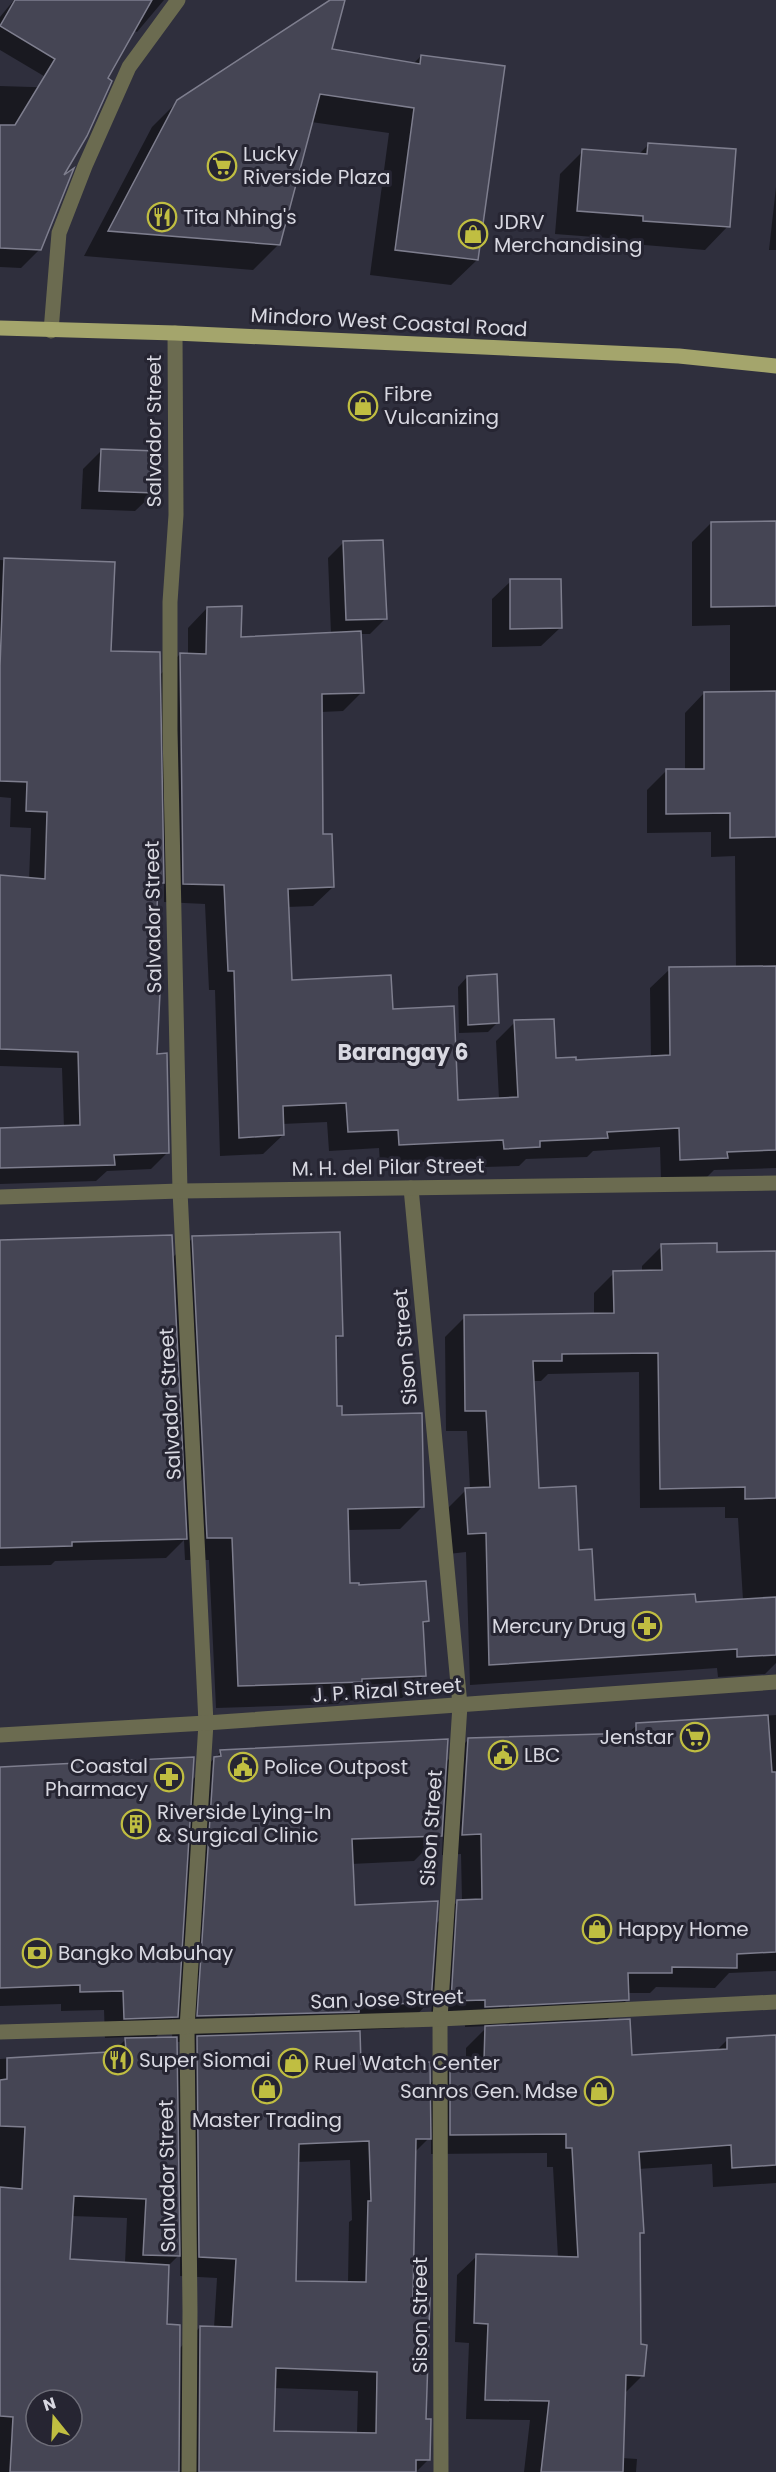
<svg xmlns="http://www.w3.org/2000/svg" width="776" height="2472" font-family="Poppins,sans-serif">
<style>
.shadow{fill:#0007;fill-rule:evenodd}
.building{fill:#454554;stroke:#7e7e8e;stroke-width:1.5;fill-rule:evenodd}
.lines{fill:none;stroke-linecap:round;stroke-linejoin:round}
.minor{stroke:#6b6b50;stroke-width:15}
.major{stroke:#a4a56c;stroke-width:15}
.labels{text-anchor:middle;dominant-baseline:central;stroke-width:6;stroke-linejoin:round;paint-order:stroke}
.poi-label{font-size:20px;fill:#d8d8e1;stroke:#262532;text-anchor:start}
.street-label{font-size:20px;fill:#d8d8e1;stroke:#262532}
.quarter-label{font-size:22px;font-weight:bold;fill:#d8d8e1;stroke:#262532}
</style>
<rect width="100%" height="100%" fill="#2f2f3d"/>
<g class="shadow">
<polygon points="14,0 164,0 137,32 133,30 101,87 59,180 40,249 21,268 0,267 0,86 64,88 0,50 0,17"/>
<polygon points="332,0 344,0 330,51 413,64 421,56 477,260 451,285 370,275 389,133 311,122 279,244 253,270 84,256 152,127 178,101"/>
<polygon points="649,144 728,226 705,250 620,243 620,239 555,234 560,174 583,151 638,155"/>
<polygon points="776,187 776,250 769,250"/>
<polygon points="102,450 154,493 135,511 81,509 83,469"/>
<polygon points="711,523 776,523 776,1168 714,1170 707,1177 661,1179 660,1147 593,1151 587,1157 526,1159 519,1166 485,1167 484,1159 380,1164 379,1148 329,1151 327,1122 282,1124 283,1135 263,1154 220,1156 215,990 209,990 205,904 164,902 164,880 156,889 152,994 156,1055 168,1152 151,1169 107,1171 96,1181 0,1184 0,1130 64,1128 62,1068 0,1066 0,877 29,880 31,828 10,827 11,798 0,797 0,560 113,564 110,652 159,676 180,654 188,655 188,628 207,608 240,639 331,634 328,558 344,542 386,618 370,634 359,634 362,692 343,711 321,712 321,836 333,887 313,906 287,907 291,982 391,1011 457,1101 499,1099 496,1041 515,1022 555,1059 575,1062 651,1058 650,988 670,969 736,968 735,856 711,857 711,832 647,833 647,790 666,771 685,771 685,713 704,693 730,693 730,625 692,626 692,542"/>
<polygon points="511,581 560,628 541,646 492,647 492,599"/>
<polygon points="467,977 497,1023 488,1032 459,1033 458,987"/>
<polygon points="193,1238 341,1335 334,1342 336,1407 341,1417 423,1506 400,1529 347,1530 349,1585 427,1621 422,1626 424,1675 402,1698 341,1701 338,1704 216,1708 209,1560 185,1560 184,1540 166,1558 55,1561 51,1565 0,1566 0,1242 172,1258"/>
<path d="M 662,1246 L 715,1253 L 776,1252 L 776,1663 L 765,1674 L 718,1677 L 717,1668 L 470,1685 L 466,1552 L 448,1554 L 446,1510 L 466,1490 L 470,1489 L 467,1431 L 446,1431 L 445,1337 L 465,1317 L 594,1315 L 594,1293 L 614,1273 L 642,1272 L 642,1266 ZM 639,1372 L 640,1508 L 725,1507 L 725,1518 L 738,1518 L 743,1600 L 694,1603 L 593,1602 L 578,1552 L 538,1489 L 533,1381 L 541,1381 L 548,1374 Z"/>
<path d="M 776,1715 L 776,1971 L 729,1973 L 715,1988 L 656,1987 L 650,1993 L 627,1993 L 628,1999 L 605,2022 L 630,2056 L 716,2051 L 727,2040 L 776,2037 L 776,2183 L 713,2187 L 712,2164 L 638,2169 L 642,2233 L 639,2236 L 643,2375 L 624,2394 L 622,2458 L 637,2459 L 636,2472 L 524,2472 L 530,2420 L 466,2419 L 469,2343 L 455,2342 L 457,2275 L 477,2256 L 558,2258 L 553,2167 L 547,2167 L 547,2153 L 431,2154 L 431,2136 L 414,2153 L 412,2299 L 428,2460 L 416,2472 L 0,2472 L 0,2059 L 112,2053 L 128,2037 L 105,2038 L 104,2010 L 61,2011 L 61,2004 L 0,2006 L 0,1769 L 191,1781 L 221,1752 L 445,1763 L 468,1740 L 627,1734 L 637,1725 ZM 443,1832 L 442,1855 L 461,1854 L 462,1901 L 458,1901 L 435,1925 L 353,1906 L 351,1864 L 414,1861 ZM 432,1999 L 431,2021 L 465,2020 L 465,2027 L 488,2026 L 466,2048 L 466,2063 L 450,2063 L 429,2085 L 360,2066 L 358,2030 L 404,2028 ZM 173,2019 L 172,2038 L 154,2039 ZM 194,2041 L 176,2059 L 176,2042 ZM 350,2160 L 352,2220 L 349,2222 L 348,2283 L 295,2282 L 297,2162 ZM 71,2216 L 127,2218 L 125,2263 L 69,2260 ZM 180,2254 L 180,2276 L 217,2278 L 214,2328 L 200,2327 L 179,2349 L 165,2326 L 168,2266 ZM 274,2388 L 358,2391 L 357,2434 L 272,2433 ZM 36,2400 L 72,2400 L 72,2436 L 36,2436 Z"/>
</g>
<g class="building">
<polygon points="15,0 152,0 108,78 112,81 87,136 64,175 74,168 41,250 0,248 0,125 15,125 55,59 0,26"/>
<polygon points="330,0 345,0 332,49 420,64 421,55 505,66 478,260 395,250 414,108 320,94 280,245 108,231 177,100"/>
<polygon points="648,143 736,149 730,227 643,221 643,216 577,211 582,149 647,154"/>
<polygon points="101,449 157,451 155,493 99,491"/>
<polygon points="776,521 776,606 711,607 711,522"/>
<polygon points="383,540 387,619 346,620 343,541"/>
<polygon points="4,558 115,562 111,651 160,652 164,883 158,883 154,993 160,993 157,1054 167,1053 169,1153 114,1155 115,1165 0,1168 0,1128 80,1125 78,1052 0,1049 0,875 45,879 47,812 26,811 27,782 0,781 0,666"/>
<polygon points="510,579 561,579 562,628 510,629"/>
<polygon points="242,606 241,637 361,631 364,693 322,694 323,834 332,834 334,887 288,889 292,980 391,975 393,1009 454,1006 458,1100 518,1097 514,1020 554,1019 556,1058 576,1057 576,1060 670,1055 669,967 776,966 776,1150 727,1152 728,1158 680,1160 679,1128 607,1132 608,1138 540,1141 540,1147 504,1149 503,1140 399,1145 398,1130 348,1132 346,1103 283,1106 284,1135 239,1138 234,971 228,971 224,885 183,884 180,653 206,654 207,607"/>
<polygon points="776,691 776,837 730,838 730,813 666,814 666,769 704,769 704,692"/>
<polygon points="497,974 499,1023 468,1025 467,976"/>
<polygon points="340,1232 343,1336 336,1336 337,1406 342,1406 342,1415 422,1413 424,1507 348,1509 350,1583 359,1583 359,1585 426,1581 429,1621 423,1622 426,1676 362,1679 362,1682 238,1686 232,1538 207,1538 192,1236"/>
<polygon points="172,1235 187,1539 72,1542 72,1546 0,1548 0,1240"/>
<polygon points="717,1243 717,1252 776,1251 776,1498 745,1499 745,1487 660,1489 658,1353 562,1354 562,1361 533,1361 539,1488 576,1486 579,1550 592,1549 595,1600 695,1594 696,1602 776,1597 776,1655 737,1657 737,1649 489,1665 486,1533 468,1534 465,1488 490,1487 486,1411 465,1411 464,1315 614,1313 613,1271 662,1270 661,1244"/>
<polygon points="768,1715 772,1772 776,1772 776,1952 737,1954 737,1968 672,1967 672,1973 628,1973 629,2000 485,2007 485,2000 451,2001 457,1900 482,1899 481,1834 462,1835 468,1738 636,1733 636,1723"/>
<polygon points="448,1739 442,1836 352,1839 355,1905 438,1901 431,2002 359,2006 359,2012 197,2016 214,1757 221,1756 220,1750"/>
<polygon points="194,1757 178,2017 124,2019 123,1991 80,1992 80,1985 0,1988 0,1767"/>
<polygon points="630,2019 632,2055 727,2049 727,2038 776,2035 776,2165 732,2168 731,2145 639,2152 644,2233 640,2233 641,2344 647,2345 644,2376 626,2375 623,2472 541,2472 549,2401 485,2400 488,2324 474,2323 476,2254 578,2257 572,2148 566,2148 566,2134 450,2135 450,2062 484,2061 485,2026"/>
<path d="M 360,2031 L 361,2064 L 430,2062 L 431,2139 L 416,2139 L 413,2298 L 430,2298 L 426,2419 L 431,2419 L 430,2460 L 416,2460 L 416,2472 L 199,2472 L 200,2326 L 232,2327 L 236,2259 L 199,2257 L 197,2036 ZM 369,2141 L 371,2201 L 368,2201 L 366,2282 L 296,2281 L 299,2144 ZM 276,2368 L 377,2372 L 376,2433 L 274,2431 Z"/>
<path d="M 177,2037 L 180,2256 L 143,2255 L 146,2199 L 74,2196 L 70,2259 L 169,2265 L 167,2324 L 180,2325 L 179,2472 L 10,2472 L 13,2417 L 0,2416 L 0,2187 L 22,2189 L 25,2127 L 0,2126 L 0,2080 L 7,2079 L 7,2058 L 126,2051 L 125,2038 ZM 36,2400 L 72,2400 L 72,2436 L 36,2436 Z"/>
</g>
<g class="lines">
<g class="minor">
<polyline points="51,331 59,233 85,166 129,67 178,0"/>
<polyline points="175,333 176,515 170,602 170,730 180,1191 206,1723 187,2028 190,2311 189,2472"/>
<polyline points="411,1188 460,1705 440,2019 441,2472"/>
<polyline points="0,1197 180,1191 776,1183"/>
<polyline points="0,1735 206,1723 776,1682"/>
<polyline points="0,2032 440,2019 776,2002"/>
</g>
<polyline class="major" points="0,328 175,333 679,356 776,366"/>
</g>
<defs>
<g id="supermarket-ring" transform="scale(1.5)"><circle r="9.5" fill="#262532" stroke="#c0be41" stroke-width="1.5"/><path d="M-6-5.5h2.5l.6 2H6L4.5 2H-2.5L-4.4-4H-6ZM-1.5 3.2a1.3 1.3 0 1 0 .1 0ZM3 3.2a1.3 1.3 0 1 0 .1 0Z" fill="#c0be41"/></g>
<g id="restaurant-ring" transform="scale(1.5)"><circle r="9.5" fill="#262532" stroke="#c0be41" stroke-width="1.5"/><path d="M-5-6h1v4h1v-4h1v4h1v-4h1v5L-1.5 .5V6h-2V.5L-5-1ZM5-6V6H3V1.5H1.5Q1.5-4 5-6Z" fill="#c0be41"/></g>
<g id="shop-ring" transform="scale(1.5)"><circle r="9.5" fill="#262532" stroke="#c0be41" stroke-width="1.5"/><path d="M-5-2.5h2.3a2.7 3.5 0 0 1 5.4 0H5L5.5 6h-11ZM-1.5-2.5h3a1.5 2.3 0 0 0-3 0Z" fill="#c0be41"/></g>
<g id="pharmacy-ring" transform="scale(1.5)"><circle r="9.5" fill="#262532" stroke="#c0be41" stroke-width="1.5"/><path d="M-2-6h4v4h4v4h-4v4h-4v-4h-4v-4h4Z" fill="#c0be41"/></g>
<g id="civic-ring" transform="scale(1.5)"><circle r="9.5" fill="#262532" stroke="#c0be41" stroke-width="1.5"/><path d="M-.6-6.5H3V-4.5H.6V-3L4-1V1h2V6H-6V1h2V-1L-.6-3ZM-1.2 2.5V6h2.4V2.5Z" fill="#c0be41"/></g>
<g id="building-ring" transform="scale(1.5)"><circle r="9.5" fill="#262532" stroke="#c0be41" stroke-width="1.5"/><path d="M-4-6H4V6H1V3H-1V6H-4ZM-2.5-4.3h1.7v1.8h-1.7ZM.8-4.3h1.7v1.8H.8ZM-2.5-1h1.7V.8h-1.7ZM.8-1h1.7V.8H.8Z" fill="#c0be41"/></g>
<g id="bank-ring" transform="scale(1.5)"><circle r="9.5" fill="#262532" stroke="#c0be41" stroke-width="1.5"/><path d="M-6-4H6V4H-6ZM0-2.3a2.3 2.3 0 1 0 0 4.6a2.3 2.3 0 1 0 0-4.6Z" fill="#c0be41"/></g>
</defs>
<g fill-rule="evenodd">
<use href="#supermarket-ring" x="222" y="166"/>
<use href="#restaurant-ring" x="162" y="217"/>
<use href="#shop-ring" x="473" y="234"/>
<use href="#shop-ring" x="363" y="406"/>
<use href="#pharmacy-ring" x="647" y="1626"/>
<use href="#supermarket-ring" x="695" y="1737"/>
<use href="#civic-ring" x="503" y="1755"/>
<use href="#civic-ring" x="243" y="1767"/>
<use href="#pharmacy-ring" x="169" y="1777"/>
<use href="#building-ring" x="136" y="1824"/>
<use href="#shop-ring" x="597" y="1929"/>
<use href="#bank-ring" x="37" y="1953"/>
<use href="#restaurant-ring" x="118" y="2060"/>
<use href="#shop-ring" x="293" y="2063"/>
<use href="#shop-ring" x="267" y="2089"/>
<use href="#shop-ring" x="599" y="2091"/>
</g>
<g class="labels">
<g class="poi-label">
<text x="243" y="154">Lucky<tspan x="243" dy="23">Riverside Plaza</tspan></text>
<text x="183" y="217">Tita Nhing's</text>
<text x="494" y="222">JDRV<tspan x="494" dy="23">Merchandising</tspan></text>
<text x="384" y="394">Fibre<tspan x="384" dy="23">Vulcanizing</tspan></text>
<text x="626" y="1626" text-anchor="end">Mercury Drug</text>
<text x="674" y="1737" text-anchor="end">Jenstar</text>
<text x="524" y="1755">LBC</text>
<text x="148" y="1766" text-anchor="end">Coastal<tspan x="148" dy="23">Pharmacy</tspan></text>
<text x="264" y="1767">Police Outpost</text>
<text x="157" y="1812">Riverside Lying-In<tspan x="157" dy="23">&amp; Surgical Clinic</tspan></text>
<text x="618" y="1929">Happy Home</text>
<text x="58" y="1953">Bangko Mabuhay</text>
<text x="139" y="2060">Super Siomai</text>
<text x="314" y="2063">Ruel Watch Center</text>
<text x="578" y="2091" text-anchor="end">Sanros Gen. Mdse</text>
<text x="267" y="2120" text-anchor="middle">Master Trading</text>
</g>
<g class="street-label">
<text transform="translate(389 322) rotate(3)">Mindoro West Coastal Road</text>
<text transform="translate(154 431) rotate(-90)">Salvador Street</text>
<text transform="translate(153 917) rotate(-91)">Salvador Street</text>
<text transform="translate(388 1167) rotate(-1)">M. H. del Pilar Street</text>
<text transform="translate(405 1347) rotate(-95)">Sison Street</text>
<text transform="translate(170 1404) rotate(-93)">Salvador Street</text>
<text transform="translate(387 1690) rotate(-4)">J. P. Rizal Street</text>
<text transform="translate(431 1828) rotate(-86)">Sison Street</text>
<text transform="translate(387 1999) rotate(-2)">San Jose Street</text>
<text transform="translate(167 2176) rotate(-91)">Salvador Street</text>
<text transform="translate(420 2315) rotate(-90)">Sison Street</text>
</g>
<g class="quarter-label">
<text x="403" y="1052">Barangay 6</text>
</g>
</g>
<g transform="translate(54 2418) rotate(342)"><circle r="28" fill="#262532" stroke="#6d6d78" stroke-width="1.5"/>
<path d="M0-4.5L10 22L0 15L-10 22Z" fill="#c0be41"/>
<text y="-9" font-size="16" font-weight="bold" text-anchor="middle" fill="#d8d8e1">N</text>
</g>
</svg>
